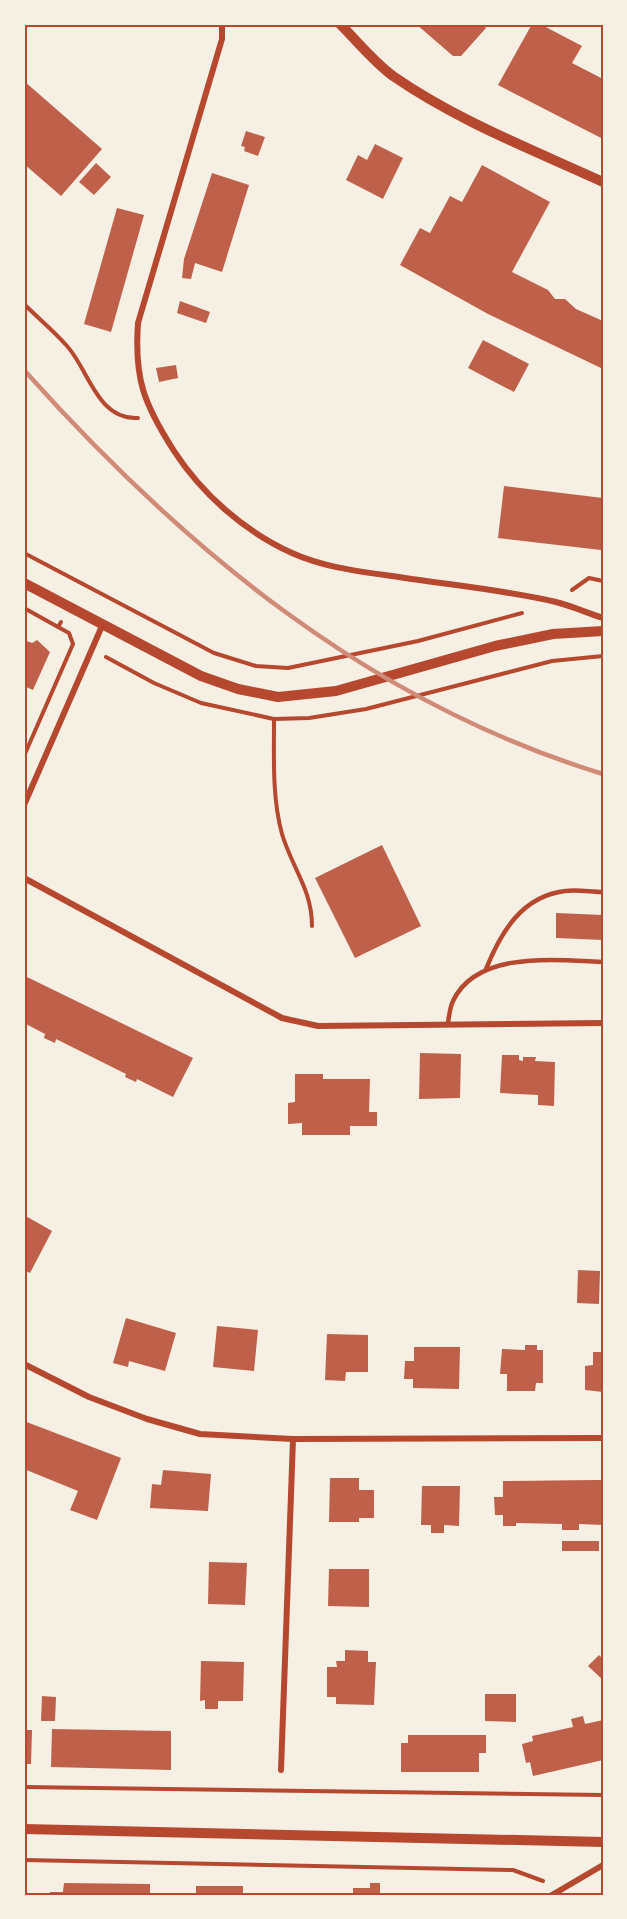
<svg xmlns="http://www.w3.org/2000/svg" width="627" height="1919" font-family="'Alegreya Sans',sans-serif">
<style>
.building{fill:#bf614a}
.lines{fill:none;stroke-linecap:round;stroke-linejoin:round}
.path{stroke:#b5482f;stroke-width:4}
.service{stroke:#b5482f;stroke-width:4.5}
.minor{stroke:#b5482f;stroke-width:6}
.tertiary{stroke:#b5482f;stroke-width:10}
.rail{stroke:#cf8b77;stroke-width:4.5}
.neatline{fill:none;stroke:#b5482f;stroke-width:2}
</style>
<rect width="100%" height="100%" fill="#f6efe4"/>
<g class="building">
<polygon points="416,24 482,24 486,28 461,56 453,56"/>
<polygon points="532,24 540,24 582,46 572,63 603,79 603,139 498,85"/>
<polygon points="24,81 102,149 61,196 24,164"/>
<polygon points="246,131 265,137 258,156 244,151 245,147 241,146"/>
<polygon points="375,144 403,158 383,199 346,180 358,155 367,160"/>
<polygon points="96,163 111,177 94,195 79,182"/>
<polygon points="482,165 550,202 512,272 548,290 555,299 565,299 576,309 603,321 603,369 488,314 400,265 420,228 430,233 450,196 462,202"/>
<polygon points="212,173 249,185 222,272 195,263 191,279 182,278 184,259"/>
<polygon points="117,208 144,215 111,332 84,324"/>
<polygon points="180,301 210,312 206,323 177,313"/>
<polygon points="483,340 529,364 514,392 468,368"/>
<polygon points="176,365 178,378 159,382 156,368"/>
<polygon points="504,486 603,498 601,550 498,538"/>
<polygon points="24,640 32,643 37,640 50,652 33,690 24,686"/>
<polygon points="382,845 421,926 355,958 315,878"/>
<polygon points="556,913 603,915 603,940 556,938"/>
<polygon points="27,977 193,1058 173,1097 137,1079 136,1082 125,1077 126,1074 56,1039 55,1043 44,1038 45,1034 24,1023 24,984"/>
<polygon points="420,1053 461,1054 460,1098 419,1099"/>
<polygon points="502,1055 519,1055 519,1060 523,1061 523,1057 536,1057 535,1061 555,1062 554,1106 538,1105 538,1095 500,1093"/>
<polygon points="295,1074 323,1074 323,1079 370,1079 369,1112 377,1112 377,1126 350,1126 350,1135 302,1135 302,1123 288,1124 288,1103 295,1102"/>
<polygon points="24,1215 52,1231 30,1273 24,1270"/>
<polygon points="578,1270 600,1271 599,1304 577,1303"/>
<polygon points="126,1318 176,1333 165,1371 129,1361 128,1367 113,1363"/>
<polygon points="217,1326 258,1330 254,1371 213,1367"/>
<polygon points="327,1334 368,1335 368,1372 346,1372 345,1381 325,1380"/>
<polygon points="525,1345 537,1345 537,1350 543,1350 543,1383 536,1383 535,1391 507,1391 507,1374 500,1374 502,1349 525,1350"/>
<polygon points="414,1347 460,1347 459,1389 413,1388 413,1379 404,1379 405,1361 414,1361"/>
<polygon points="593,1352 603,1352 603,1392 585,1390 585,1366 593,1365"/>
<polygon points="24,1421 121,1458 97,1520 70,1510 78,1491 24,1469"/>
<polygon points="163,1470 211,1474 208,1511 150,1508 152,1484 161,1485"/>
<polygon points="330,1478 359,1478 359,1490 374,1490 374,1518 359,1518 359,1522 329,1522"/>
<polygon points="596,1480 603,1480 603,1525 579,1524 579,1530 562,1530 562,1524 516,1523 516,1526 503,1526 503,1515 495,1515 494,1497 503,1497 503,1481"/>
<polygon points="422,1486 460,1486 459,1526 444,1525 444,1533 431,1533 431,1525 421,1525"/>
<rect x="562" y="1541" width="37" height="10"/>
<polygon points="209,1562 247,1563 245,1605 208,1604"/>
<polygon points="329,1569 369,1569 369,1607 328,1606"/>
<polygon points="345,1650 368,1651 368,1662 376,1662 374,1705 336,1704 336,1697 327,1697 327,1667 337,1667 336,1661 345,1661"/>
<polygon points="599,1655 603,1659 603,1680 588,1666"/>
<polygon points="201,1661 244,1662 243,1701 218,1701 218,1709 205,1709 205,1700 200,1701"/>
<polygon points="485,1694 516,1694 516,1722 485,1721"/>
<polygon points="42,1696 56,1697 55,1721 41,1721"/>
<polygon points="583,1716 585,1724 603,1720 603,1760 533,1776 530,1762 526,1763 522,1744 533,1741 532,1736 573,1727 571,1719"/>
<polygon points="52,1729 171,1731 171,1770 51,1767"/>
<polygon points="24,1730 32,1730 31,1764 24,1764"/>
<polygon points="408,1735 486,1735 486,1753 479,1753 479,1772 401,1772 401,1743 408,1743"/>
<polygon points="64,1883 150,1884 150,1895 50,1895 50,1892 63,1892"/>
<polygon points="370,1883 380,1883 380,1893 399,1895 353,1895 353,1888 370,1888"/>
<rect x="196" y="1886" width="47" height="9"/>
</g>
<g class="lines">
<g class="path">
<path d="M 24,304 C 38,318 54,331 67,346 C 89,370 97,420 138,418"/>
<polyline points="24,553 214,653 256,666 288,668 418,641 522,613"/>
<polyline points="572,590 589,578 603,581"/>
<polyline points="24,608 58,627"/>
<polyline points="106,657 154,683 201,703 274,719 309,718 366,709 552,661 603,656"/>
<path d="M 274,719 C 274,756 272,798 282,834 C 292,868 312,889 312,926"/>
<polyline points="24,756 73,644 69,633 58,627 61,622"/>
<polyline points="24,1787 603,1795"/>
<polyline points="24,1860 513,1870 543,1881"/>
</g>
<g class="service">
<path d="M 486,969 C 501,932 522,896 565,891 C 577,889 591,892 603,892"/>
<path d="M 448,1023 C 449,1016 450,1007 453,1001 C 477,950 557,960 603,962"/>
</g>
<g class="minor">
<path d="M 222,24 L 222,39 L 138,323 C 134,379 144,404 174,451 C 202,494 245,532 292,553 C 325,568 363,572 399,577 C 450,585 505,590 556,602 C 572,606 587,613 603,618"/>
<polyline points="24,805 102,626"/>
<polyline points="24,878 282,1018 318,1026 603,1023"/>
<polyline points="24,1364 89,1397 147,1419 200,1434 293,1439 603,1438"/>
<polyline points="281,1770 293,1439"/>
<polyline points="552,1895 603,1865"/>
</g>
<g class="tertiary">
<path d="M 340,24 C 357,41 374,62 393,76 C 458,121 531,149 603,182"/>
<polyline points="24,583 201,676 238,689 278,697 336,691 495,646 553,634 603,631"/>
<polyline points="24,1829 603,1842"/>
</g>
<path class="rail" d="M 24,370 C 184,549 370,703 603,774"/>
</g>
<rect width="627" height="1919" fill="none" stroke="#f6efe4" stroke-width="51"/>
<rect x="26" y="26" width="576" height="1868" class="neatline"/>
</svg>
